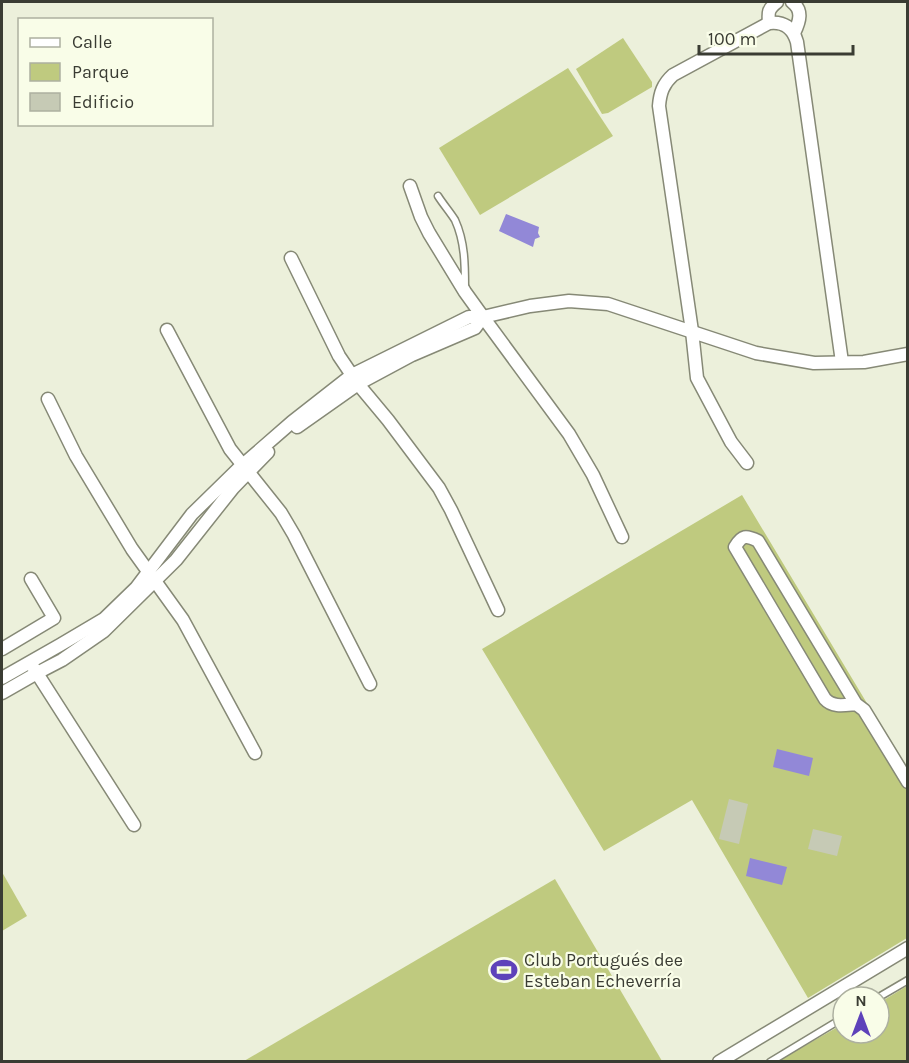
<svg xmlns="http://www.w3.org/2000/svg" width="909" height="1063" font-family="Karla,sans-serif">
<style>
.green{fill:#bfca7f}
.water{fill:#9288d7}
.building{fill:#c6cab5}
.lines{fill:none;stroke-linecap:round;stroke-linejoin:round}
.lane-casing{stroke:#868976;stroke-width:9}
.street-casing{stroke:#868976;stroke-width:15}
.lane{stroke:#fff;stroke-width:6}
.street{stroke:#fff;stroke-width:12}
.labels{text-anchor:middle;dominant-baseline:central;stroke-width:4.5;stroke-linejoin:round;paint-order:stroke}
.poi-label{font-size:18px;fill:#3a3c33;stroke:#f9fde8;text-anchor:start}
</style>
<rect width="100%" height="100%" fill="#ecf0db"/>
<g class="green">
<polygon points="623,38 652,82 652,87 608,113 602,114 576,69"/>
<polygon points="568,68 613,136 480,215 439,148"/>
<polygon points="742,495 907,770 907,938 808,998 692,800 604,851 482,649"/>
<polygon points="2,872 27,916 2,931"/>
<polygon points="555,879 662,1061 244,1061"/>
<polygon points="907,986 907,1061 778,1061 843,1024 843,1033 879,1033 879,1003"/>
</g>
<g class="water">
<polygon points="506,214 539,227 538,233 540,237 535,239 533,247 499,231"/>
<polygon points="777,749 813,758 809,776 773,767"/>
<polygon points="750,858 787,867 782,885 746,876"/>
</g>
<g class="building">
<polygon points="729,799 748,804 739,844 719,839"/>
<polygon points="813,829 842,836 837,856 808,849"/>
</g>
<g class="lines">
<g class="lane-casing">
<g id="lane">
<path d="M 438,196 C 443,204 450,212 455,220 C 465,242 465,265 465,288"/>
<polyline points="879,997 908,980"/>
<polyline points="770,1062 843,1018"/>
</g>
</g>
<g class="street-casing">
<g id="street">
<path d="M 792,2 C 803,10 800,21 794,33"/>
<path d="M 769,23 C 768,12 768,9 777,2"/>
<polyline points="410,186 421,217 429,233 465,292 483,317 569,434 593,475 622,537"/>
<polyline points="291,258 339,356 358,384 388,420 439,488 451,510 498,610"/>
<polyline points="167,330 230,449 281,513 294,535 370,684"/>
<polyline points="48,399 76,456 132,549 183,620 255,753"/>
<polyline points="297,427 358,384 412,355 475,328 483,317"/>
<path d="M 747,463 L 731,442 L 697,378 L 692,331 L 659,106 C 660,93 663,84 673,75 L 769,23 C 784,21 793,28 797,42 L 842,362"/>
<polyline points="2,649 54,618 31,579"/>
<polyline points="33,667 134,825"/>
<polyline points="2,678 60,645 104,619 136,588 192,514 238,469 292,422 352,375 469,317 483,317 530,306 569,301 608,304 756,353 814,363 864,362 908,354"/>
<polyline points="2,693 37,673 62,660 104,631 176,560 233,488 268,452"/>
<path d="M 856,704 L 758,541 C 746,535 742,535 735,547 L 825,699 C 833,708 845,705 856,704 L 864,710 L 908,782"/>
<polyline points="719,1062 908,948"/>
</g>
</g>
<use href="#lane" class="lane"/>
<use href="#street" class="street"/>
</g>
<defs>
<g id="stadium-bare" transform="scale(2.07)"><path d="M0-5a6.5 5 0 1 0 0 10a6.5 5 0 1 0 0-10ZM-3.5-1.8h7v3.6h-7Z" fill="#5e42ba" stroke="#f9fde8" stroke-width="2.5" paint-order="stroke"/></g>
</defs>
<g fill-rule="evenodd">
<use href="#stadium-bare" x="504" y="970"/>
</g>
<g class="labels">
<g class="poi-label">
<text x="524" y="960">Club Portugués dee<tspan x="524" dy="21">Esteban Echeverría</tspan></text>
</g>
</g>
<rect width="909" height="1063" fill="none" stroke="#3a3c33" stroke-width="6"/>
<rect x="18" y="18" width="195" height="108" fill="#f9fde8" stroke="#adb0a0" stroke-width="1.5"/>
<rect x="30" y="38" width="30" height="9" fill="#ffffff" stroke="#adb0a0" stroke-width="1.5"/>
<text x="72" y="48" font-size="18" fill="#3a3c33">Calle</text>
<rect x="30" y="63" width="30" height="18" fill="#bfca7f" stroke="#adb0a0" stroke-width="1.5"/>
<text x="72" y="78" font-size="18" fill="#3a3c33">Parque</text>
<rect x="30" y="93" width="30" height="18" fill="#c6cab5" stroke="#adb0a0" stroke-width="1.5"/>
<text x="72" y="108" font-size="18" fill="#3a3c33">Edificio</text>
<g transform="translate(861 1015)"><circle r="28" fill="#f9fde8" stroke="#adb0a0" stroke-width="1.5"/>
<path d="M0-4.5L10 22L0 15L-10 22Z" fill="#5e42ba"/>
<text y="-9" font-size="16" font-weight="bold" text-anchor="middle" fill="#3a3c33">N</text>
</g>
<path d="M699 45v9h154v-9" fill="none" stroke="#3a3c33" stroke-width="3"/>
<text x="708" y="45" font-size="18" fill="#3a3c33" stroke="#f9fde8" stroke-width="4.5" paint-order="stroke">100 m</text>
</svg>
